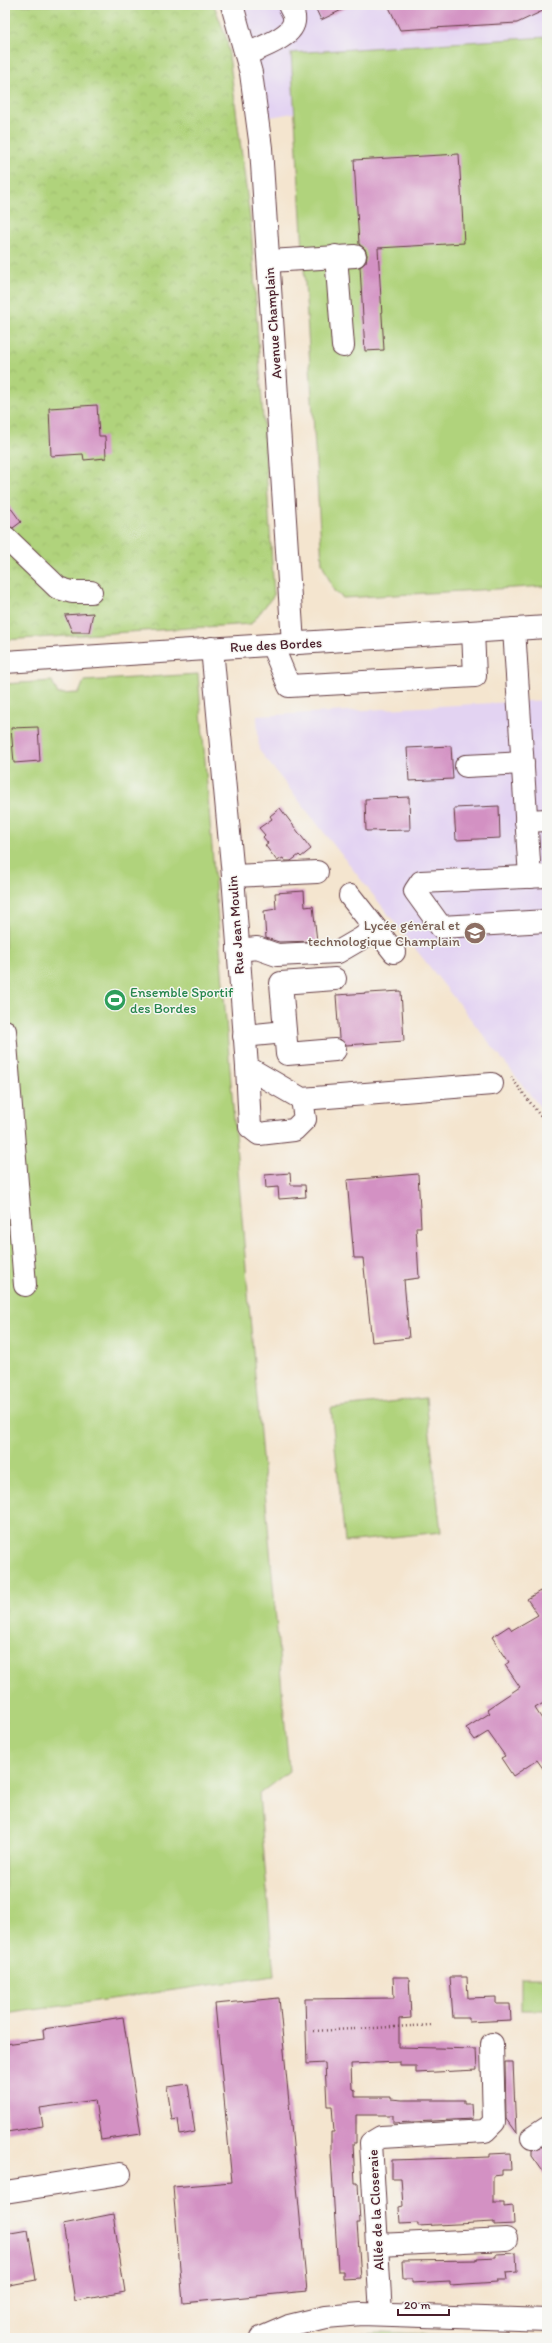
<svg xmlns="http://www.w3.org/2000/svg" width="552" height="2343" font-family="Itim,sans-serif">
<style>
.built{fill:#e3d3f2}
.park{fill:url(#park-crowns);stroke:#7d7954}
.garden{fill:#b0d37c;stroke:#7d7954}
.building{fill:#d391c3}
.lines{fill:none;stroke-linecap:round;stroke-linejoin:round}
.minor-casing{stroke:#643d44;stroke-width:24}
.path{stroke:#643d44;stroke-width:2.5;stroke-dasharray:1 3;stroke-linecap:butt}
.minor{stroke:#fff;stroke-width:22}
.labels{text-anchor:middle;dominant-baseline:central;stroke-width:3;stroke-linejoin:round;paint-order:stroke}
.street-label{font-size:14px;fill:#4a1f2b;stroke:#f6f6f2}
.education-label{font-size:14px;fill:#785e54;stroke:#f6f6f2;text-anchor:end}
.leisure-label{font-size:14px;fill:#27864d;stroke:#f6f6f2;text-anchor:start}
</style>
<defs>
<pattern id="park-crowns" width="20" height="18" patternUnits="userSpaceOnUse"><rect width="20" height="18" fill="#b0d37c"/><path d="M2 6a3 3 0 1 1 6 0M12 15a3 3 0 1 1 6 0" fill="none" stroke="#99b56b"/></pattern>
</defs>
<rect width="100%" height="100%" fill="#f6f6f2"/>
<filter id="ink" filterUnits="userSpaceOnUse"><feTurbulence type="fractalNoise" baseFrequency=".025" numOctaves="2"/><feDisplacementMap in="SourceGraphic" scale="8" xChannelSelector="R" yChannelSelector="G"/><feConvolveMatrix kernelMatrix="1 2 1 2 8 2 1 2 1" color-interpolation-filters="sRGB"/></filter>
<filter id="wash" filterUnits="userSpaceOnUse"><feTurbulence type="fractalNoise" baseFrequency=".012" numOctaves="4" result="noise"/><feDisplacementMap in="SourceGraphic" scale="16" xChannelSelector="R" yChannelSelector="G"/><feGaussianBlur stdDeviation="0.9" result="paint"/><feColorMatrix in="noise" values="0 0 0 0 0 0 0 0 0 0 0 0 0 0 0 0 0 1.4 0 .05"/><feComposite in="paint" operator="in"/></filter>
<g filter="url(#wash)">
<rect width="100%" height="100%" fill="#f4e5cf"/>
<g class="built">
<polygon points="230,5 547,5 547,67 254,120"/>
<polygon points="547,700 547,1116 259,750 257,716"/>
</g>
<polygon class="park" points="5,5 214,5 227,40 251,226 274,595 251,624 5,640"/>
<g class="garden">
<polygon points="547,37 547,586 343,598 334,591 322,563 291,53"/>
<polygon points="198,674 249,1305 289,1771 259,1794 274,1976 5,2014 5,684 52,681 58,694 79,693 84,681"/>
<polygon points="426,1398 441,1532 345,1542 331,1408"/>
<rect x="521" y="1978" width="26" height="32"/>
<polygon points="379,2332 495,2338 321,2338"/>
</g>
<g id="blocks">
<g class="building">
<polygon points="314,5 352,5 321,20"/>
<polygon points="388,5 547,5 547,9 517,23 400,30"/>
<polygon points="459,154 464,243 378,248 384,350 365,351 360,267 366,262 367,255 365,249 359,244 354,160"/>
<polygon points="97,405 99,436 105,436 106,458 84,460 83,454 51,456 49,408"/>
<polygon points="5,500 21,522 13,528 5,525"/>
<polygon points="93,613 89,632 72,632 65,615"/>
<polygon points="38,727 40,761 14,763 11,728"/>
<polygon points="451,746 453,779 409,781 407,748"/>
<polygon points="409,797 410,830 366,831 365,799"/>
<polygon points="499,806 500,838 456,840 454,808"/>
<polygon points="280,808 311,849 301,857 299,855 291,861 285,861 283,858 277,861 265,845 268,843 263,837 265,835 259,828 272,819 270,816"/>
<polygon points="304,891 305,907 313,906 317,941 279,942 266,938 264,911 276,909 275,893"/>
<polygon points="401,991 404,1041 346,1045 339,1038 336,995"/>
<polygon points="290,1173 291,1185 305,1185 306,1197 279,1199 278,1187 266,1188 265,1175"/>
<polygon points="418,1174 421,1227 416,1227 419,1278 404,1280 409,1338 372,1342 363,1258 354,1258 347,1180"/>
<polygon points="540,1591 547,1601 547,1701 535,1708 547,1727 547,1774 537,1760 513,1776 501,1758 505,1756 488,1732 475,1740 466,1728 490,1713 487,1709 520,1687 505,1665 509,1662 492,1637 509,1626 512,1630 538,1615 527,1599"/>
<polygon points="393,1977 409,1977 411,2018 399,2019 399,2047 476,2049 477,2070 416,2073 416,2066 400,2066 400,2062 351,2064 352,2089 355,2090 355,2097 391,2097 391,2099 402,2100 464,2100 464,2104 471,2104 472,2119 393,2123 393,2115 356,2115 356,2143 353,2143 355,2183 358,2183 360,2223 357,2223 361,2278 343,2279 343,2271 338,2271 331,2155 331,2132 334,2132 332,2106 327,2106 325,2063 307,2064 305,1999 394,1998"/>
<polygon points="450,1977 467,1977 468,1998 496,1997 496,2004 510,2004 511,2020 469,2022 469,2018 453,2018"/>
<polygon points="279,1998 307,2291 183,2303 173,2187 232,2182 215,2004"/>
<polygon points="123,2017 141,2134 101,2140 95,2100 40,2108 43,2126 7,2132 5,2044 44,2039 43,2029"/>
<polygon points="505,2062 513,2062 516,2133 506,2119"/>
<polygon points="188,2084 195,2132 180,2135 178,2119 172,2120 167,2087"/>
<polygon points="543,2146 547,2152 547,2177 532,2156 532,2150"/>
<polygon points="510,2153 511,2170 502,2170 502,2175 493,2176 493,2202 504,2202 504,2207 513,2206 514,2224 494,2225 494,2222 418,2226 418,2223 400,2224 399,2207 403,2206 401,2178 392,2178 392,2160 490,2157 490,2154"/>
<polygon points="113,2214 125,2292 75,2301 63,2224"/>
<polygon points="28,2230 36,2280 5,2286 5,2234"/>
<polygon points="516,2253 517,2272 506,2273 507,2280 497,2280 497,2282 450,2285 450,2281 412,2283 412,2279 403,2279 402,2261 477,2260 477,2258 496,2257 496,2254"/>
</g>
</g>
</g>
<g filter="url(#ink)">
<use href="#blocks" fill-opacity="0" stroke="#643d44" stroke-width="1"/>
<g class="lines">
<g class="minor-casing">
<g id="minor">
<polyline points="232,5 251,73 261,148 293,644"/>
<path d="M 246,54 C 260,48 297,36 294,17 C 294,13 290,8 289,5"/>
<polyline points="336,256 343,346"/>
<polyline points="269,261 355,256"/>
<polyline points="5,537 58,588 72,592 91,592"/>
<polyline points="514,629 530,877"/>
<polyline points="272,645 289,686 475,676 473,632"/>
<polyline points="212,648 233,876 247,1067 302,1099 492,1084"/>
<polyline points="5,662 547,627"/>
<polyline points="466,766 523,763"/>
<polyline points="526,821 547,820"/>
<polyline points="233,876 317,872"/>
<polyline points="547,876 421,882 415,891 441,927 547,921"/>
<polyline points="350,896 394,952"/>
<polyline points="238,950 257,948 277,955 338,952 362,938 375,928"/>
<polyline points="5,1031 25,1285"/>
<polyline points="244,1036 285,1032"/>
<polyline points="335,1050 287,1054 281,983 335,979"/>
<polyline points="247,1067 250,1127 259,1134 294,1130 305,1119 302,1099"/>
<polyline points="532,2138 547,2128"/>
<polyline points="5,2192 120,2174"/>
<polyline points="378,2245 506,2239"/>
<polyline points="381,2314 371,2143 381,2137 485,2131 494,2122 492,2044"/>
<polyline points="261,2338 289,2326 326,2317 361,2314 547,2320"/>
</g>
</g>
<g class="path">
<polyline points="511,1077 547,1125"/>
<polyline points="314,2031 432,2025"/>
</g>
<use href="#minor" class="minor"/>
</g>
</g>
<defs>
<g id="school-disc" transform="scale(1.15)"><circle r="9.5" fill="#8d6e63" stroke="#f6f6f2"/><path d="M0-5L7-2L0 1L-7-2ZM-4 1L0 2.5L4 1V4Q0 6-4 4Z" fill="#fff"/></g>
<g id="stadium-disc" transform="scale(1.15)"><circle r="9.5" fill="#2e9e5b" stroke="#f6f6f2"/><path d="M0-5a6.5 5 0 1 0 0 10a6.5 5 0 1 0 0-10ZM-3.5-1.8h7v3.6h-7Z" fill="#fff"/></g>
</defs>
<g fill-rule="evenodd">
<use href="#school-disc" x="475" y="933"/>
<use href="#stadium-disc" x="115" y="1000"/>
</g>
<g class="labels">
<g class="street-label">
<text transform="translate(273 323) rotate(-94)">Avenue Champlain</text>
<text transform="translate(276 645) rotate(-3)">Rue des Bordes</text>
<text transform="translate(236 925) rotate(-94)">Rue Jean Moulin</text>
<text transform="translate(376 2210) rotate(-93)">Allée de la Closeraie</text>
</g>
<g class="education-label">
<text x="460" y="925">Lycée général et<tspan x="460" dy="16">technologique Champlain</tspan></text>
</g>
<g class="leisure-label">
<text x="130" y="992">Ensemble Sportif<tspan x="130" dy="16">des Bordes</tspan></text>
</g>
</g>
<rect width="552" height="2343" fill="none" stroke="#f6f6f2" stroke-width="20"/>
<path d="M398 2309v6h51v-6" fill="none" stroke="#4a1f2b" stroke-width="2"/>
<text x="404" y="2309" font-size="12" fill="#4a1f2b" stroke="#f6f6f2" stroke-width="3" paint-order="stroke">20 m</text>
</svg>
